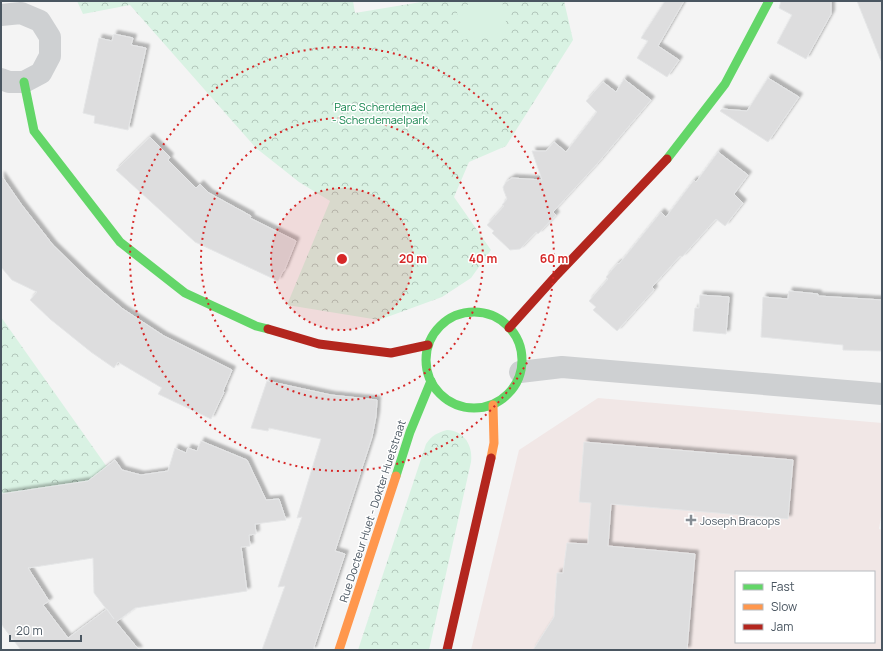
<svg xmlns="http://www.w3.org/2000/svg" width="883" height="651" font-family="Manrope,sans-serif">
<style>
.medical{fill:#f1e7e6;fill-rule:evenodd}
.park{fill:url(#park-crowns)}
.pitch{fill:#d9f2e3}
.building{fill:#ddddde;stroke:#e5e6e7;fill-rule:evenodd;filter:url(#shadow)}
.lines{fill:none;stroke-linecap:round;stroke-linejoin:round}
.street{stroke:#ced0d2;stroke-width:22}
.fast{stroke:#63d668;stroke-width:9}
.slow{stroke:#ff974d;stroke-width:9}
.jam{stroke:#b3261e;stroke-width:9}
.ring{fill:none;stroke:#d62828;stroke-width:2;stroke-dasharray:2 4}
.poi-dot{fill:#868d94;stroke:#fff;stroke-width:1.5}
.labels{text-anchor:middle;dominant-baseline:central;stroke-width:3;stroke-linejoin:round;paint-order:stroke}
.park-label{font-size:11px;fill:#17864f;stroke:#fff}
.street-label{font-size:11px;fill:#4a5661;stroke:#fff}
.poi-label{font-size:11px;fill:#4a5661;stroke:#fff;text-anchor:start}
.centre{fill:#d62828;stroke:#fff;stroke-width:2}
.ring-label{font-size:12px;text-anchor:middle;font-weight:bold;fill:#d62828;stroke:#fff;stroke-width:3;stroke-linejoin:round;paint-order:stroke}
</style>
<defs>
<pattern id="park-crowns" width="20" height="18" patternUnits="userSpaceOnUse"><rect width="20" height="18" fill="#d9f2e3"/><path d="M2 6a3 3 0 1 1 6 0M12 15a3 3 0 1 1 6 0" fill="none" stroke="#b2c7bb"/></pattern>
<filter id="shadow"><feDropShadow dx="3.5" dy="-3.5" stdDeviation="1" flood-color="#0004"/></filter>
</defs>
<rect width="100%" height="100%" fill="#f4f4f4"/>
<path class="medical" d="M 598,398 L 882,423 L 882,511 L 879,529 L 882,530 L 882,650 L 471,650 L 519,450 ZM 736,572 L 874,572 L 874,642 L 736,642 Z"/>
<g class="park">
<polygon points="77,1 353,1 355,13 427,1 564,1 573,40 506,146 469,162 454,197 491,250 471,278 442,297 379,320 287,305 330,201 299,182 256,148 130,5 83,14"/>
<polygon points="1,317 107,467 88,481 1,494"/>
<path d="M 447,430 C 464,431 473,445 471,462 L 429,650 L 358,650 L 426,444 C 432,435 437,433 447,430 Z"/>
</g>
<polygon class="pitch" points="488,1 502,1 508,32 462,40 456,7"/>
<g class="building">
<polygon points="665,1 684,1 658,46 679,60 667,77 637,58 648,41 641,38"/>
<polygon points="781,1 831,1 831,14 806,59 777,43 792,15 779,8"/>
<polygon points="857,1 882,1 882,61 881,61"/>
<polygon points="114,34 133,38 131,45 146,48 128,130 94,123 95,116 83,113 99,38 112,41"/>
<polygon points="768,78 799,97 768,142 720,111 722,109 747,111"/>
<polygon points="624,79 651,100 597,164 553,212 556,215 538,234 536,232 520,249 510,250 492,233 494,231 487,225 504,206 502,205 507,199 504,191 503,187 506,182 512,178 542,180 532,151 546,151 554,142 566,152 597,112 586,101 603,82 616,92"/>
<polygon points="150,137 170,157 168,160 196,188 200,184 209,193 251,216 250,218 296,241 284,271 283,271 278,281 195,242 116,170"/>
<polygon points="718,152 748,175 734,194 743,203 725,226 716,219 682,257 680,256 652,287 654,289 653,291 617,331 593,310 596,307 589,301 608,279 606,277 618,263 619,264 661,212 666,217 694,180 696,182"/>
<polygon points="1,175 21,204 53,245 87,278 105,294 123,309 164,336 232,370 223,391 224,392 211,419 158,394 162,388 118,362 114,368 91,352 50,319 30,300 37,292 12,280 1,267"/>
<polygon points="789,291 818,294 818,296 882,300 882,351 843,350 843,345 761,337 763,297 788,299"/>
<polygon points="700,295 729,297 726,334 693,331 695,308 699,308"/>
<polygon points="267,381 331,395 377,400 376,416 372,437 335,551 345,554 313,650 262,650 285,586 278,587 302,517 297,518 321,439 269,428 268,431 251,428"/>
<path d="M 201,441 L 247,460 L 266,500 L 279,499 L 286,520 L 255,524 L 256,534 L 249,535 L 250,546 L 241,547 L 247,591 L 135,608 L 116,622 L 139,650 L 21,650 L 1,624 L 1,494 L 88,481 L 115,460 L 122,470 L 141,475 L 168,471 L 175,448 L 186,453 L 188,448 L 197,451 ZM 93,558 L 94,593 L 114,619 L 107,609 L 68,638 L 43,605 L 49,601 L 28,568 Z"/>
<polygon points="584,442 793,460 788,519 611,504 608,546 695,554 687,650 533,650 554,617 557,573 563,573 567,543 588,544 591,503 579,502"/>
</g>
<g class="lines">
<g class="street">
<polyline points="1,15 21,13 40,21 50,37 50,56 41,73 24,82 9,82 1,79"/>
<polyline points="520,372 562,367 882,394"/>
</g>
<g class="fast">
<polyline points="24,82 34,131 120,242 185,293 256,326 268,329"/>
<polyline points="667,159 725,84 769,1"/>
<circle cx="474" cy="360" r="48"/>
<polyline points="396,476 410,432 431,381"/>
</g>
<g class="slow">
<polyline points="491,458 494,443 493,405"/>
<polyline points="339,650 396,476"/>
</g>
<g class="jam">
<polyline points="509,328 554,278 667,159"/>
<polyline points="268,329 319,344 391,353 428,345"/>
<polyline points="447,650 491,458"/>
</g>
</g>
<circle cx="342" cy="259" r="71" fill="#d62828" fill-opacity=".12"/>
<g class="ring">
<circle cx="342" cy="259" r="71"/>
<circle cx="342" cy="259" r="141"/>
<circle cx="342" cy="259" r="212"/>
</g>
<path class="poi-dot" d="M689 514h4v4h4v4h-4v4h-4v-4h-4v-4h4z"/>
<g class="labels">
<g class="park-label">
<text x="380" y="106">Parc Scherdemael<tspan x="380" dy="13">- Scherdemaelpark</tspan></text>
</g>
<g class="street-label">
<text transform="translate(372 511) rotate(-72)">Rue Docteur Huet - Dokter Huetstraat</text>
</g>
<g class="poi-label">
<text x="700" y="520">Joseph Bracops</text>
</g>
</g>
<circle cx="342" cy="259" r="6" class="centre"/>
<g class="ring-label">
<text x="413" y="263">20 m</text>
<text x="483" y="263">40 m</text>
<text x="554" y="263">60 m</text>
</g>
<rect width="883" height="651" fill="none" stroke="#4a5661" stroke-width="4"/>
<rect x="735" y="571" width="140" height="72" fill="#ffffff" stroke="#b7bbc0"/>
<rect x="743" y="584" width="20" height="6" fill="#63d668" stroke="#b7bbc0"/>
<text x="771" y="591" font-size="12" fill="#4a5661">Fast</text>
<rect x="743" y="604" width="20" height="6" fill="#ff974d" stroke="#b7bbc0"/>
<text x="771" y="611" font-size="12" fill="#4a5661">Slow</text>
<rect x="743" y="624" width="20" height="6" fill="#b3261e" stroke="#b7bbc0"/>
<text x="771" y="631" font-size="12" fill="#4a5661">Jam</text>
<path d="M10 635v6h71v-6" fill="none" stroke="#4a5661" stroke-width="2"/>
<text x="16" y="635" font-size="12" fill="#4a5661" stroke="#ffffff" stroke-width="3" paint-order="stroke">20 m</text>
</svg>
